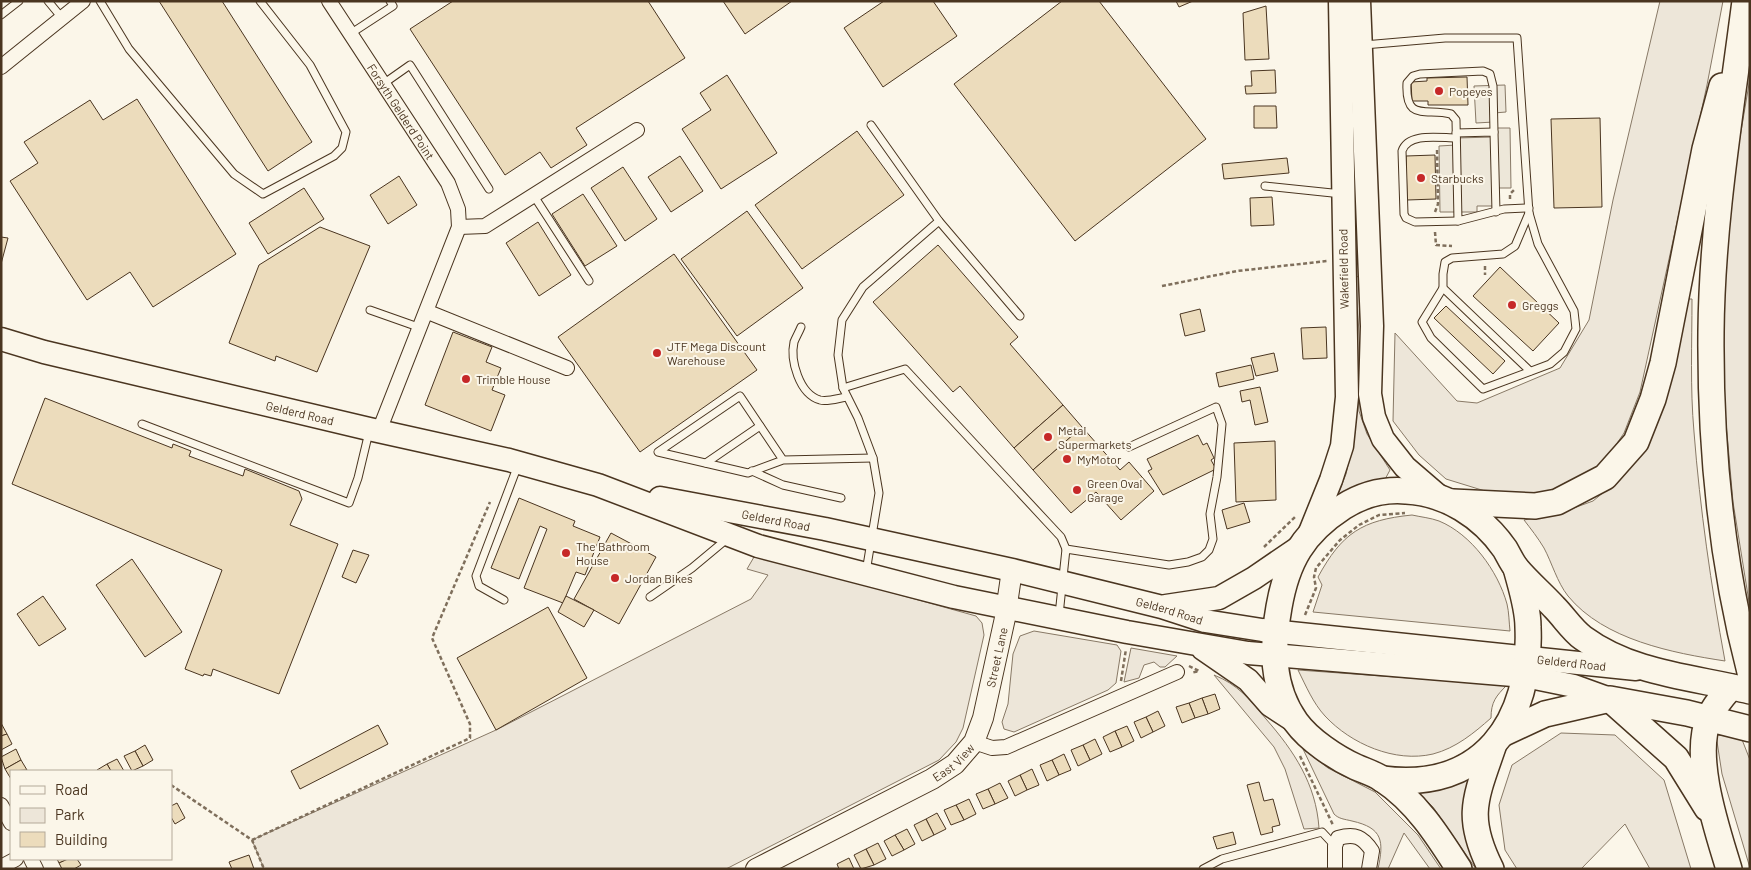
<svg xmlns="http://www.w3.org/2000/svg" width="1751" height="870" font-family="Barlow,sans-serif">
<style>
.green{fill:#ede6d9;stroke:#887966}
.parking{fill:#ede7d9;stroke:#887966}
.building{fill:#ecdcbc;stroke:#4a3520}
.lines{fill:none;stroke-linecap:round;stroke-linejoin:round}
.lane-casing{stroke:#4a3520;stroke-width:9}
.street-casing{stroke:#4a3520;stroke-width:16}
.secondary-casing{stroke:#4a3520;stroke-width:22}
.primary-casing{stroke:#4a3520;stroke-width:25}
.highway-casing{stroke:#4a3520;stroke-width:28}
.path{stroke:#7f6f5c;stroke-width:2.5;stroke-dasharray:4 2.5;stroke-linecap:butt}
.lane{stroke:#fbf6e9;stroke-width:7}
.street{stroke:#fbf6e9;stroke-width:14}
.secondary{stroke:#fbf6e9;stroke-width:20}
.primary{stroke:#fbf6e9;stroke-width:22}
.highway{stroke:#fbf6e9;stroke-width:25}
.poi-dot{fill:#c62828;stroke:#fbf6e9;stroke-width:2}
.labels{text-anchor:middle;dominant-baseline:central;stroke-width:4;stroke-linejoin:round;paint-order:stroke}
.poi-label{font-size:12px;fill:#4a3520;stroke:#fbf6e9;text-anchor:start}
.street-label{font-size:12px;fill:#4a3520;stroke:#fbf6e9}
</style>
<rect width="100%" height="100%" fill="#fbf6e9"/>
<g class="green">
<polygon points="1660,1 1723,1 1707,85 1640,392 1624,433 1609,455 1592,472 1548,492 1518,496 1485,491 1446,479 1419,455 1393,421 1395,333 1457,401 1477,403 1560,368 1589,320 1613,200"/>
<polygon points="1750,78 1750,608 1733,502 1724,399 1723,300 1734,173"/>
<polygon points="1353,155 1361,274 1357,277 1352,275"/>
<path d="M 1687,299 L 1692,299 C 1692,343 1690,388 1694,432 C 1700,509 1711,585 1725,661 C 1673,653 1604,640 1568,596 C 1557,582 1552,563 1544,548 C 1538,538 1531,529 1524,520 L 1560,513 L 1593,501 L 1616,482 Z"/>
<polygon points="1360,300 1363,340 1358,374 1359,411 1367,434 1390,470 1382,485 1333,507 1346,474 1355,432 1356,367"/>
<path d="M 1412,515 C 1421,517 1431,518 1439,521 C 1471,534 1498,571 1507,604 C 1509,612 1509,622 1510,631 L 1313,612 L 1322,585 L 1318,577 C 1342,533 1362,520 1412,515 Z"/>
<polygon points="754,557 778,561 976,616 982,623 984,635 963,728 956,742 939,760 726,869 264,869 252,840 496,730 751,599 768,575 747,569"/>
<polygon points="1034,631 1117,645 1121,651 1116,683 1108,690 1014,732 1004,729 1002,722 1008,704 1013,654 1020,636"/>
<polygon points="1131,648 1177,656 1165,667 1160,667 1154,662 1144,665 1139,678 1124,682"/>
<path d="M 1298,670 L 1507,685 C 1496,696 1491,702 1491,718 C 1474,733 1456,748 1433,754 C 1395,763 1351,744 1325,716 C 1313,703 1306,686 1298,670 Z"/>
<path d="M 1214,675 C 1237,684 1251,700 1266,719 C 1294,751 1316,784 1319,828 L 1304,829 L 1285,769 L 1274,747 Z"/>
<polygon points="1561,733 1615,735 1664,780 1691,869 1650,869 1625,824 1581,869 1517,869 1505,850 1499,805 1512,765"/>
<polygon points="1716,735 1741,737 1750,760 1750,868 1722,774"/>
<path d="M 1303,749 L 1328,768 L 1375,792 L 1418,835 L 1441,869 L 1430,869 L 1404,833 L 1388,869 L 1378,869 C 1384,841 1383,828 1352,821 C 1344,819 1339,819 1334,814 Z"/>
<polygon points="1474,768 1481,869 1476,869 1433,807 1412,786"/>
</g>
<g class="parking">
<polygon points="1505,85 1506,112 1494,113 1494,122 1476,123 1474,86"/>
<polygon points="1494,128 1510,128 1511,188 1495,188 1496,206 1477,206 1477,212 1440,212 1439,146 1456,145 1456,138 1494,137"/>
</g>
<g class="building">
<polygon points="159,1 222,1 312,142 268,171"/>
<polygon points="453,1 648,1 685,58 576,128 587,145 551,168 540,152 505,175 410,29"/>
<polygon points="723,1 792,1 745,34"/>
<polygon points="884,1 933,1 957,36 883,87 844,28"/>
<polygon points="1062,1 1099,1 1206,139 1075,241 954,84"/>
<polygon points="1176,1 1193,1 1179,7"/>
<polygon points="1266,6 1269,59 1245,60 1243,13"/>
<polygon points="1275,70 1276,93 1246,94 1245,86 1252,86 1251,71"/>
<polygon points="727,75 777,153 721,189 682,129 711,110 700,93"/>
<polygon points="1467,77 1468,105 1428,105 1428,101 1412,101 1411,82 1427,81 1427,78"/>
<polygon points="137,99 236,254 153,307 130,272 87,300 10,181 38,163 24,142 90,100 103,120"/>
<polygon points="1254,106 1276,106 1277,128 1254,128"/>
<polygon points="1600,118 1602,207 1554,208 1551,119"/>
<polygon points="857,131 904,195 802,269 755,205"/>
<polygon points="1435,155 1436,199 1407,200 1406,156"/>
<polygon points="680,156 703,191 671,212 648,177"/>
<polygon points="1287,158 1289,173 1224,179 1222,164"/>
<polygon points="623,167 657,219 625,241 591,188"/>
<polygon points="399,176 417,205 388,224 370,195"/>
<polygon points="304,188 324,219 268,254 249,223"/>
<polygon points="583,194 617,246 585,266 552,214"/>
<polygon points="1272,197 1274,225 1251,226 1250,198"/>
<polygon points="747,211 803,288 737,336 681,259"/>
<polygon points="538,222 571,275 539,296 506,243"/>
<polygon points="320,227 370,246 317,372 276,356 275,361 229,343 259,265"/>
<polygon points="1,237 8,238 1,264"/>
<polygon points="938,245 1018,337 1010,344 1063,405 1014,448 960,386 953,392 873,302"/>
<polygon points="674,254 757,370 640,452 558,337"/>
<polygon points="1500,267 1559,323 1533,351 1473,296"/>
<polygon points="1446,306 1505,361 1493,374 1434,318"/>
<polygon points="1200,309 1205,331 1185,336 1180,314"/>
<polygon points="1326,327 1327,358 1303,359 1301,328"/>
<polygon points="453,332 492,347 486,362 501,368 492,390 505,395 491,431 425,405"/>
<polygon points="1274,353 1278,371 1256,376 1251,358"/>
<polygon points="1251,365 1254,379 1219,387 1216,373"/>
<polygon points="1260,387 1268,422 1255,425 1250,400 1242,402 1240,391"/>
<polygon points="45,398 172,448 173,444 191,451 189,456 243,476 245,469 299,491 302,499 290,525 338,544 279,694 213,669 211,676 204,674 203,676 185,669 222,570 12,484"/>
<polygon points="1063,405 1082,427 1033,470 1014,448"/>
<polygon points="1082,427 1120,470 1129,462 1154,491 1121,520 1096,492 1071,513 1033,470"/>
<polygon points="1198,435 1203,445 1207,443 1214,458 1211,460 1216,469 1163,495 1148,471 1152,469 1147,459"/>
<polygon points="1275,441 1276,500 1236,502 1234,443"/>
<polygon points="519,498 575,521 573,526 600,537 585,575 576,572 563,603 524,588 547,529 540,526 519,579 491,568"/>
<polygon points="1244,503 1250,522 1227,529 1222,510"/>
<polygon points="611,533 656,557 619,624 574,599"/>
<polygon points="353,550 369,555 356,583 342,577"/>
<polygon points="132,559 182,632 145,657 96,585"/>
<polygon points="43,596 66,629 39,646 17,614"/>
<polygon points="566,596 594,610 584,627 558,612"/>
<polygon points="548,607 587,678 496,730 457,658"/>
<polygon points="1215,694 1220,709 1208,714 1202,698"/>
<polygon points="1202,698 1208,714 1195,718 1189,703"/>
<polygon points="1189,703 1195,718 1182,723 1176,707"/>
<polygon points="1158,711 1165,726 1153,732 1146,717"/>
<polygon points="1146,717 1153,732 1141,738 1134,722"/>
<polygon points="1,723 7,734 1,736"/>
<polygon points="378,725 388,744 300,789 291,771"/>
<polygon points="1127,726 1134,741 1122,747 1115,731"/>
<polygon points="1115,731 1122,747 1110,752 1103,737"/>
<polygon points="7,734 12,744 1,750 1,736"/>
<polygon points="1095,739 1102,754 1090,760 1083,745"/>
<polygon points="145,745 153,760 143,766 135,751"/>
<polygon points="1083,745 1090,760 1078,766 1071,750"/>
<polygon points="16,749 21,760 5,769 1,757"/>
<polygon points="135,751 143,766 132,771 124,756"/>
<polygon points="1064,754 1071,770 1059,775 1052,760"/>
<polygon points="117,759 124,771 111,771 107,764"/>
<polygon points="21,760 27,770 11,771 11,779 5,769"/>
<polygon points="1052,760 1059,775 1047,781 1040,765"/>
<polygon points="107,764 111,771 98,771 97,770"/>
<polygon points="1032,769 1039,785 1027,790 1020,775"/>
<polygon points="1020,775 1027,790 1015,796 1008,781"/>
<polygon points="1259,782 1264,801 1273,799 1280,825 1272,827 1273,832 1261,835 1247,785"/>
<polygon points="1000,783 1008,798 995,804 988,789"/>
<polygon points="988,789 995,804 983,809 976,794"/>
<polygon points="969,799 976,814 964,820 956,805"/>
<polygon points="177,803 185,818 175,824 171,817 171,806"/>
<polygon points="956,805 964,820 951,825 944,810"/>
<polygon points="937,813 946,829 934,835 926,819"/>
<polygon points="926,819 934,835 922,841 914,825"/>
<polygon points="907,829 915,844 904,850 895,835"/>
<polygon points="1233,832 1236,844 1217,849 1213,837"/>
<polygon points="895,835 904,850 892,856 884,841"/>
<polygon points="878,843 886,859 874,865 866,849"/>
<polygon points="866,849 874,865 861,869 854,855"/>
<polygon points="249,855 254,869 232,869 229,862"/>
<polygon points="849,858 854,869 839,869 837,864"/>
<polygon points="57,859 68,859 59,863"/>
<polygon points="68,859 77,859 81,865 74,869 62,869 59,863"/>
</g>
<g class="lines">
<g class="lane-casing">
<g id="lane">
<polyline points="48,1 62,18"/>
<polyline points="100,1 129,49 234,174 263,194 334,156 342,148 346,132 310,65 260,1"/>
<polyline points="1,15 19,1"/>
<polyline points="350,34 393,6 390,1"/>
<polyline points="1364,45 1445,38 1517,38 1529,213 1515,246 1503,254 1452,258 1445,262 1443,274 1443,288 1530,371"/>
<polyline points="383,84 410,65 489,189"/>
<polyline points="871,125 939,221"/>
<path d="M 1494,132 L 1493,86 L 1490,74 L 1483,71 L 1420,74 L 1413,76 L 1407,83 C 1405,122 1425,108 1451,114 L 1456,120 L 1458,221 L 1504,209 L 1529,208"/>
<polyline points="1456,133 1494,132 1496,212"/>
<path d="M 1456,138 C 1440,138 1408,132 1402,151 L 1404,214 L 1406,218 L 1415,222 L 1458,221"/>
<polyline points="1265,186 1342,194"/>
<polyline points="534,196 589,281"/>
<polyline points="1443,288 1422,322 1431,338 1483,389 1550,364 1564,352 1576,329 1574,311 1538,244 1529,213"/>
<polyline points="370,310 421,328"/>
<path d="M 801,327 C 799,332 796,337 794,342 C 790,360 799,394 820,400 C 828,402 839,398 847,397"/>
<polyline points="843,388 905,369 1047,522 1061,537 1066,549"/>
<polyline points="142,424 349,503 358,478 369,432"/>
<polyline points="783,460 740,396 658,452 748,473 783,460 873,458"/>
<polyline points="706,463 760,426"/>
<polyline points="752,471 783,485 841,498"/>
<polyline points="866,572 879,493 873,458 858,418 843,388 838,355 842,320 863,287 939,221 1020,316"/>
<polyline points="650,597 692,568 728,538"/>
<polyline points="504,600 479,586 476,576 518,465"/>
<polyline points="1059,615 1066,549 1169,565 1188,562 1202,557 1209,550 1213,539 1210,514 1217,477 1222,424 1216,407 1129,447"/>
<polyline points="1203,869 1222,859 1322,832 1335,846"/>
</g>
</g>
<g class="street-casing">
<g id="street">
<path id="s1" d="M 329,1 L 448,183 L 458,209 L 459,227 L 379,431"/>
<polyline points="1,67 83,1"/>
<polyline points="459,227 485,226 637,130"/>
<polyline points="428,312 567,368"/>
<polyline points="974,742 992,748 1006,747 1177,672"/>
<polyline points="1,805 11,823"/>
<polyline points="31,859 36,869"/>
<polyline points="1,867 16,859"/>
<path d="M 1335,869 L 1335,846 L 1338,838 C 1355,833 1363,837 1372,851 L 1369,869"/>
</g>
</g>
<g class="secondary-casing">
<g id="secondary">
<path id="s2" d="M 756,869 L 932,779 L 955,764 L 974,742 L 983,718 L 1005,618 L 1012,570"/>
</g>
</g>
<g class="primary-casing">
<g id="primary">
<polyline points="1359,1 1372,326 1370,394 1374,417 1383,439 1405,467 1441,498"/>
<path id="s3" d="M 1,339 L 44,352 L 369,429 L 509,460 L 598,485 L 758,546 L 954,597 L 1127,632 L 1248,653 L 1525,676 L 1574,686 L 1610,699"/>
<path id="s4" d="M 660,498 L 825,529 L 1012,570 L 1162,607 L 1205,621 L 1262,630 L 1636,669"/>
<polyline points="1310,532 1331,480 1342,446 1347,397 1340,1"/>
<polyline points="1166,606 1219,598 1254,578 1298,548"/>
<polyline points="1203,649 1248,680 1270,705 1296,722"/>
</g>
</g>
<g class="highway-casing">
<g id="highway">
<path d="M 1745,1 C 1731,111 1712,221 1711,332 C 1710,446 1721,561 1750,672"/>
<polyline points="1453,502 1535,506 1557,502 1605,477 1636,442 1653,399 1663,363 1705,149 1722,86"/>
<polyline points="1612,701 1676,758 1707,808"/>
<polyline points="1502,734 1545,714 1610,699 1687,713 1750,729"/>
<path d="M 1382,779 C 1482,792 1532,722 1528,627 C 1528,608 1521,587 1516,568"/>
<path d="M 1459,869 C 1438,836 1416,801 1382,779 C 1375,774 1365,771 1356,767 C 1336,758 1309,740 1296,722 C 1271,687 1272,647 1279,607 C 1287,561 1303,533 1343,507 C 1362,495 1383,489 1406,491 C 1446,493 1482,516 1505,549 C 1509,556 1512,563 1517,569 C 1529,583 1542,594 1554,607 C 1564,617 1572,630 1583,638 C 1632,674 1693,677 1750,691"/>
<path d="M 1491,869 C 1465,817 1475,799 1493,747"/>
<path d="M 1729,869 C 1717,829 1692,757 1709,718 C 1714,706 1723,696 1731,687"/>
</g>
</g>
<g class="path">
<polyline points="1510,199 1510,194 1515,189"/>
<polyline points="1435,212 1438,204 1437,148"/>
<polyline points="1435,232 1436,245 1452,246"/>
<polyline points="1485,266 1485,275"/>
<polyline points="1162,286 1237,271 1327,261"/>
<polyline points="1264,547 1295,517"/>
<polyline points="1305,615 1316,588 1314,577 1316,568 1340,540 1359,525 1379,515 1405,513"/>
<polyline points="1189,666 1199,671 1191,673"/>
<polyline points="1121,681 1126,649"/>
<polyline points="1300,756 1333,825"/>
<polyline points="171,785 252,840 264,869"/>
<polyline points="252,840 470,738 470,724 432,638 490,502"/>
</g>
<use href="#lane" class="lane"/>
<use href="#street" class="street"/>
<use href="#secondary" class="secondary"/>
<use href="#primary" class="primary"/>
<use href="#highway" class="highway"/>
</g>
<g class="poi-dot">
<circle cx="1439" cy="91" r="5"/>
<circle cx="1421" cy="178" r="5"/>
<circle cx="1512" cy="305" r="5"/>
<circle cx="657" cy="353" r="5"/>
<circle cx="466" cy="379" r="5"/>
<circle cx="1048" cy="437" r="5"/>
<circle cx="1067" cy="459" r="5"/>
<circle cx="1077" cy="490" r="5"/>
<circle cx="566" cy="553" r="5"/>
<circle cx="615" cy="578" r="5"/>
</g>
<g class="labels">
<g class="poi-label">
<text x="1449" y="91">Popeyes</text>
<text x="1431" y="178">Starbucks</text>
<text x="1522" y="305">Greggs</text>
<text x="667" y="346">JTF Mega Discount<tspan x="667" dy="14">Warehouse</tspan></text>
<text x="476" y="379">Trimble House</text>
<text x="1058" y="430">Metal<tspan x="1058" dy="14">Supermarkets</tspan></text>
<text x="1077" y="459">MyMotor</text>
<text x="1087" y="483">Green Oval<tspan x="1087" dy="14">Garage</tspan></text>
<text x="576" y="546">The Bathroom<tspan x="576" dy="14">House</tspan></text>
<text x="625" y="578">Jordan Bikes</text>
</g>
<g class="street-label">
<text stroke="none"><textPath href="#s1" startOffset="132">Forsyth Gelderd Point</textPath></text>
<text transform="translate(1343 269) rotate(-91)">Wakefield Road</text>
<text stroke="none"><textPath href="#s3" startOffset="308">Gelderd Road</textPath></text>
<text stroke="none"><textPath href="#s4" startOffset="118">Gelderd Road</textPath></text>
<text stroke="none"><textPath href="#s4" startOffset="522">Gelderd Road</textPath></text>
<text stroke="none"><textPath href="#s2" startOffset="342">Street Lane</textPath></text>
<text stroke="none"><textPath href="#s4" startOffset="928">Gelderd Road</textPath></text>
<text stroke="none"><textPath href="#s2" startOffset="225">East View</textPath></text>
</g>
</g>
<rect width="1751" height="870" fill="none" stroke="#4a3520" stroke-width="5"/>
<rect x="10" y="770" width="162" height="90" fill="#fbf6e9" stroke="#b4a999"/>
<rect x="20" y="786" width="25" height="8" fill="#fbf6e9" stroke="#b4a999"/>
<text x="55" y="795" font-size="15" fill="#4a3520">Road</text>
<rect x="20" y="808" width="25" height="15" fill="#ede6d9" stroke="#b4a999"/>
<text x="55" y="820" font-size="15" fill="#4a3520">Park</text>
<rect x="20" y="832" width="25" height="15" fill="#ecdcbc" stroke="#b4a999"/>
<text x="55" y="845" font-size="15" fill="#4a3520">Building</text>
</svg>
